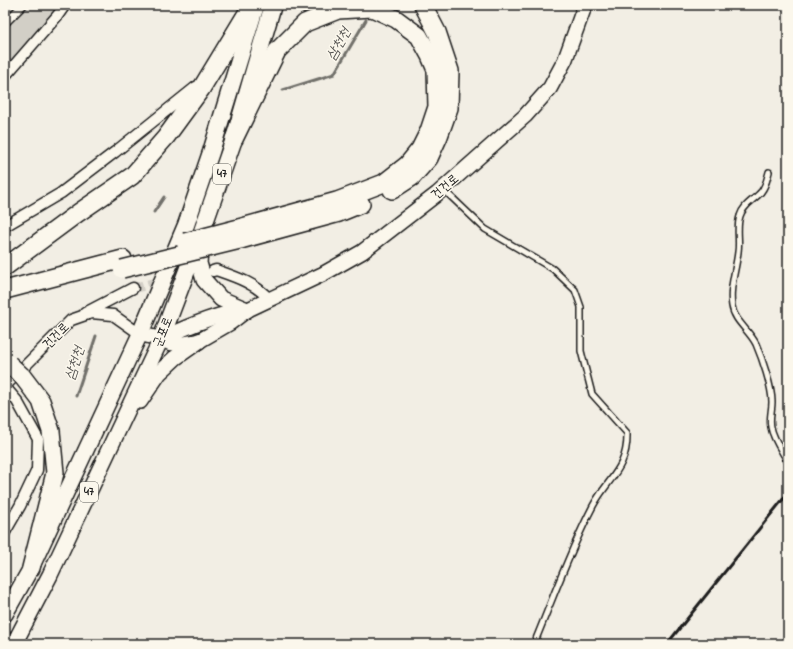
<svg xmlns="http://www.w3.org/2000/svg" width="793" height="649" font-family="'Indie Flower','Poor Story',sans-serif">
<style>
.green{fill:#d2cfc6;stroke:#777671}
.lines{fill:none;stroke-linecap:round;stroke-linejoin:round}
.stream{stroke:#716f6b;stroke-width:3}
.minor-tunnel{stroke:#d2cec6;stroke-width:10;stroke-dasharray:10 5;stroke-linecap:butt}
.service-casing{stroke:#1c1c1c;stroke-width:8}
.pedestrian-casing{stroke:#1c1c1c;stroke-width:10}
.minor-casing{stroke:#1c1c1c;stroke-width:13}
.secondary-casing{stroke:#1c1c1c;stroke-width:17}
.primary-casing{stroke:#1c1c1c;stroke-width:18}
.trunk-casing{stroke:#1c1c1c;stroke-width:19}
.motorway-casing{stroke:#1c1c1c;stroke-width:20}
.service{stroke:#fbf7ec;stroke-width:5}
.pedestrian{stroke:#fbf7ec;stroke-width:7}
.minor{stroke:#fbf7ec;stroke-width:10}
.secondary{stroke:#fbf7ec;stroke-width:14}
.primary{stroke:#fbf7ec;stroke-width:15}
.trunk{stroke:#fbf7ec;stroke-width:16}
.motorway{stroke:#fbf7ec;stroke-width:17}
.rail{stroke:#1c1c1c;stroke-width:3}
.motorway-bridge-casing{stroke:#1c1c1c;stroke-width:20;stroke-linecap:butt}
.motorway-bridge{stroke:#fbf7ec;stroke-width:17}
.labels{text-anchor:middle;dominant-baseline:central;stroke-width:3;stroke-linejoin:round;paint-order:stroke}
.shield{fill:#fbf7ec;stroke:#5f5e5a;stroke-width:1}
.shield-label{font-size:12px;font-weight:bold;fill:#1c1c1c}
.street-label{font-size:13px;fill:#1c1c1c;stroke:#fbf7ec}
.water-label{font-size:14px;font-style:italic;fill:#545351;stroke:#fbf7ec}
</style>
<rect width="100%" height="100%" fill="#f2eee4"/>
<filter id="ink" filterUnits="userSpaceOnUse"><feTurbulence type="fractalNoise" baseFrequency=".025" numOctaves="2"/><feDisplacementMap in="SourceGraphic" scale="8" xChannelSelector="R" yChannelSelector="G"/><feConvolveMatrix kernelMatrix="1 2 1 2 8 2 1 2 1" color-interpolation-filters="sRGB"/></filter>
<g filter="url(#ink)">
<polygon class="green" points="5,5 60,5 5,71"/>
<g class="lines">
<g class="stream">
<polyline points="283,90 334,74 366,20"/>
<polyline points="154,212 164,197"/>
<polyline points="76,396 96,336"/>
</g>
<polyline class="minor-tunnel" points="133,288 187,276"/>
<g class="service-casing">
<g id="service">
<path d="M 769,172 C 767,179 766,186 761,192 C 754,200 743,205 740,216 C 736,228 740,240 738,252 C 736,270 729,288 732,306 C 734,321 750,331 756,344 C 762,358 772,387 772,402 C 772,411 769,418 771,427 C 773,439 782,451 788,462"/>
<path d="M 443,189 L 485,229 L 553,269 L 575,290 L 581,307 L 581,351 L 592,394 L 627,433 C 628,469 608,478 593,506 C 570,550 553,598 534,644"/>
</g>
</g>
<g class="pedestrian-casing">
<polyline id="pedestrian" points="5,23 23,5"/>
</g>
<g class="minor-casing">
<g id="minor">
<polyline points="5,76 58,15 65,5"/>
<polyline points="5,226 61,193 115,152 196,87"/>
<path d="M 213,271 L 216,270 C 236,277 255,283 269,299"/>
<polyline points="85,313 133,288"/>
<polyline points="5,386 71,320 91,313 113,315 140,334"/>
<polyline points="5,387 17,401 38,439 37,470 20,506 5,532"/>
</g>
</g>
<g class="secondary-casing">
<g id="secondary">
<polyline points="140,334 161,339 170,343 182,344 199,341 230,323 247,310 323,274 362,252 437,194 525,116 550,88 565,60 585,5"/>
<path d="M 161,339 C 186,327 216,314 244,310"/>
</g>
</g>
<g class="primary-casing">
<g id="primary">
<polyline points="201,241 199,263 204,280 221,299 247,310"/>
<polyline points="139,401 140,401 159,373 175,358 199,341"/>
<polyline points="5,614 31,568 140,334"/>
<polyline points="14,644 50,575 161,339"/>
</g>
</g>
<g class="trunk-casing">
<g id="trunk">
<polyline points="140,334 186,225 211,152 256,5"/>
<polyline points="161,339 202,231 234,139 273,5"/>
</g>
</g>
<g class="motorway-casing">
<g id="motorway">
<polyline points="234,139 277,51 305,23 338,10 372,8 396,19 419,36 430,56 436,70 437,107 429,131 420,149 407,165 384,183 337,201 239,228"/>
<polyline points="392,190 412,177 429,158 439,136 449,108 450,71 437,32 423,5"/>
<polyline points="240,240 339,213 361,204"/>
<polyline points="5,267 78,213 132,176 166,137 201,89 252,5"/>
<polyline points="5,290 123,259"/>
<polyline points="22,376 41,401 51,431 55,473 31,568"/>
</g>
</g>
<use href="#service" class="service"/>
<use href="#pedestrian" class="pedestrian"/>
<use href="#minor" class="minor"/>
<use href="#secondary" class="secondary"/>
<use href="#primary" class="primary"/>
<use href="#trunk" class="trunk"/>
<use href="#motorway" class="motorway"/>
<polyline class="rail" points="667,644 788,493"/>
<g class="motorway-bridge-casing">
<g id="motorway-bridge">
<polyline points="185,242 239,228"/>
<polyline points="122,269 240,240"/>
<polyline points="9,364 22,376"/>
</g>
</g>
<use href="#motorway-bridge" class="motorway-bridge"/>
</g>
</g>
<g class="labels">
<g class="shield">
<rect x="213" y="164" width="18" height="20" rx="3"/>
<rect x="80" y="482" width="18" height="20" rx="3"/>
</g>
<g class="shield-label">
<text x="222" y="174">47</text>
<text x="89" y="492">47</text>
</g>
<g class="street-label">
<text transform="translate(445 187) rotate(-40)">건건로</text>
<text transform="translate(163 332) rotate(-68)">군포로</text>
<text transform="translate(56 336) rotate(-45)">건건로</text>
</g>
<g class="water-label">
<text transform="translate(339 44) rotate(-60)">삼천천</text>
<text transform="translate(75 363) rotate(-72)">삼천천</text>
</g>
</g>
<rect width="793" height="649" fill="none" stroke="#fbf7ec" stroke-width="20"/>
<rect x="10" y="10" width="773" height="629" fill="none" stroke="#1c1c1c" stroke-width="1.5" filter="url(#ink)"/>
</svg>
